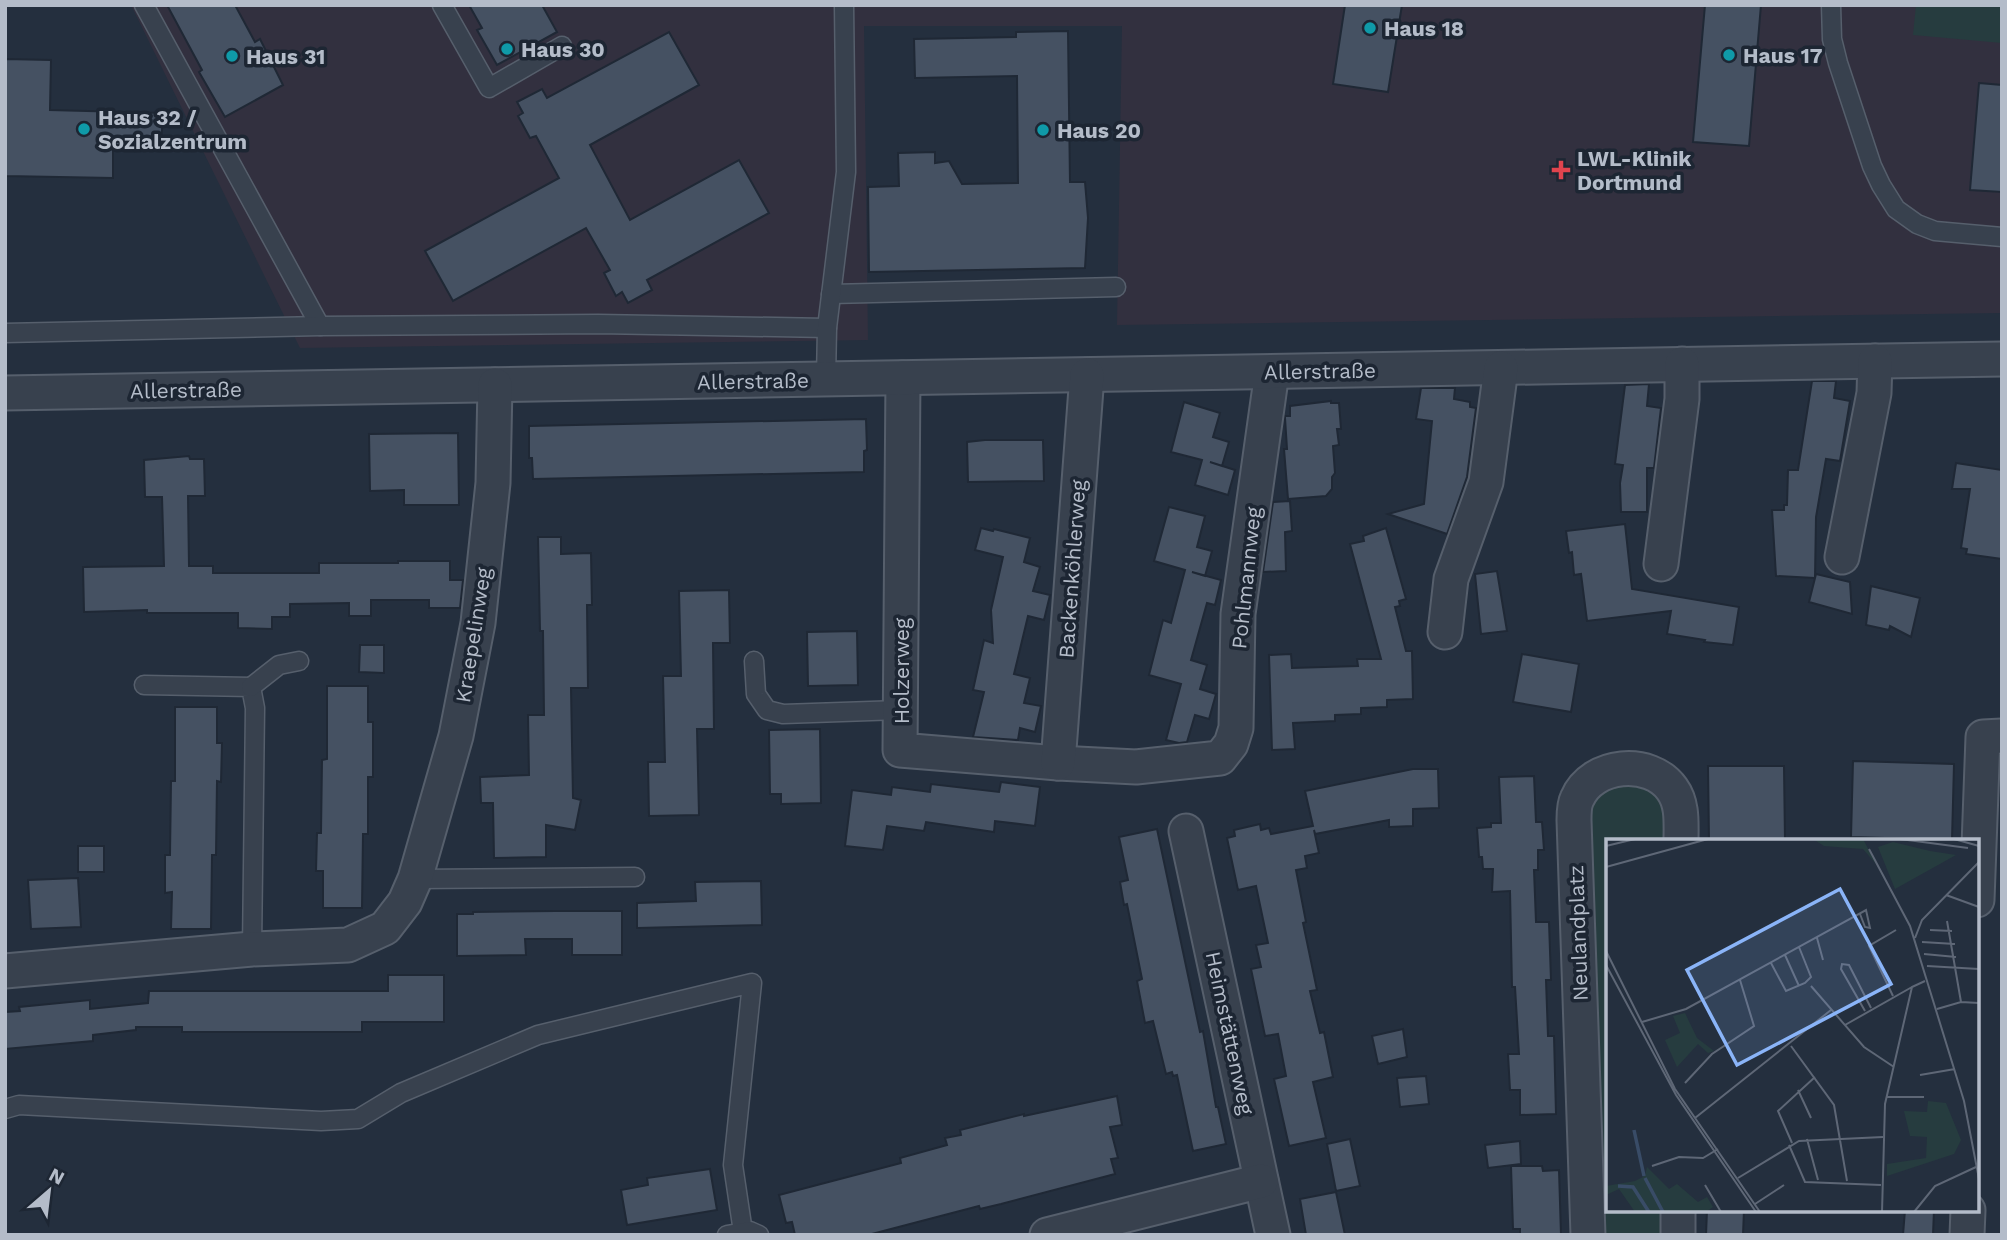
<svg xmlns="http://www.w3.org/2000/svg" width="2007" height="1240" font-family="'Work Sans',sans-serif">
<style>
.medical{fill:#32303f}
.green{fill:#263c3f}
.building{fill:#455162;stroke:#1f2835;stroke-width:2}
.lines{fill:none;stroke-linecap:round;stroke-linejoin:round}
.service-casing{stroke:#565f6c;stroke-width:21}
.minor-casing{stroke:#565f6c;stroke-width:37}
.service{stroke:#38414e;stroke-width:18}
.minor{stroke:#38414e;stroke-width:33}
.culture-dot{fill:#0f9aa8;stroke:#1d2633;stroke-width:2.5}
.health-dot{fill:#e0444e;stroke:#1d2633;stroke-width:2.5}
.labels{text-anchor:middle;dominant-baseline:central;stroke-width:7;stroke-linejoin:round;paint-order:stroke}
.poi-label{font-size:21px;font-weight:bold;fill:#b4bcc9;stroke:#1d2633;text-anchor:start}
.street-label{font-size:21px;fill:#b4bcc9;stroke:#1d2633}
.inset-river{fill:none;stroke:#394c67;stroke-width:3.5}
.inset-road{fill:none;stroke:#5e6776;stroke-width:2}
.view{fill:#8ab4f8;fill-opacity:0.15;stroke:#8ab4f8;stroke-width:3.5}
.inset-edge{fill:none;stroke:#b4bcc9;stroke-width:3.5}
</style>
<rect width="100%" height="100%" fill="#242f3e"/>
<polygon class="medical" points="131,5 2002,5 2002,313 1117,325 1122,26 864,26 868,340 300,348"/>
<g class="green">
<polygon points="1916,5 2002,5 2002,43 1913,35"/>
<path d="M 1638,781 L 1663,797 L 1672,841 L 1608,841 L 1608,1210 L 1668,1210 L 1668,1235 L 1599,1235 L 1584,820 C 1598,784 1601,785 1638,781 Z"/>
</g>
<g class="building">
<polygon points="167,5 235,5 255,42 260,39 283,85 225,117 199,72 202,70"/>
<polygon points="469,5 542,5 557,32 497,65 477,30 482,28"/>
<polygon points="1345,5 1402,5 1388,92 1333,84"/>
<polygon points="1705,5 1761,5 1749,146 1693,142"/>
<polygon points="1068,31 1070,182 1085,182 1088,218 1085,268 869,272 868,187 899,186 898,153 935,152 935,163 949,161 962,184 1018,183 1017,76 915,78 914,39 1016,37 1016,32"/>
<polygon points="669,32 699,85 590,145 630,220 739,160 769,213 647,280 652,290 628,303 622,292 616,296 604,273 610,270 586,228 453,301 425,251 559,178 536,136 530,138 518,116 523,113 517,102 542,89 547,98"/>
<polygon points="5,59 51,60 50,110 163,113 161,147 113,146 113,178 5,176"/>
<polygon points="1979,83 2002,85 2002,192 1970,190"/>
<polygon points="1812,381 1836,381 1834,398 1850,401 1840,461 1826,459 1816,517 1815,578 1776,576 1772,510 1784,510 1784,505 1787,505 1788,470 1798,470"/>
<polygon points="1649,384 1647,406 1661,408 1654,468 1647,468 1647,512 1621,512 1620,483 1623,465 1615,464 1625,385"/>
<polygon points="1421,388 1455,388 1454,399 1470,402 1470,407 1476,408 1467,477 1447,534 1388,514 1424,504 1432,421 1416,419"/>
<polygon points="1331,401 1331,403 1339,403 1341,429 1337,429 1339,445 1333,446 1335,473 1332,477 1332,489 1326,496 1288,499 1284,449 1287,449 1285,418 1285,416 1290,416 1290,406"/>
<polygon points="1184,402 1220,413 1213,437 1229,442 1222,466 1210,462 1235,470 1228,495 1195,485 1202,460 1171,452"/>
<polygon points="866,419 867,450 864,451 864,472 533,479 532,458 529,458 529,426"/>
<polygon points="458,433 459,505 404,505 404,490 370,491 369,434"/>
<polygon points="985,440 1043,440 1044,481 968,482 967,442"/>
<polygon points="189,456 190,459 204,459 205,496 188,496 189,566 213,566 213,573 319,573 319,563 398,563 398,561 450,561 450,580 463,580 460,608 429,608 429,600 371,600 371,616 349,616 349,603 290,604 290,617 272,617 272,629 238,628 238,613 147,613 147,610 84,612 83,567 164,566 162,497 145,497 144,460"/>
<polygon points="1956,463 2002,470 2002,559 1966,554 1967,549 1961,548 1970,489 1952,489"/>
<polygon points="1290,501 1292,531 1285,532 1286,571 1263,572 1273,502"/>
<polygon points="1169,507 1205,516 1197,547 1212,551 1205,576 1192,572 1221,580 1215,605 1207,603 1191,660 1207,665 1200,689 1216,694 1209,719 1195,715 1187,742 1179,743 1166,740 1181,684 1149,675 1163,620 1171,623 1185,570 1154,561"/>
<polygon points="1625,524 1632,589 1739,607 1733,645 1704,642 1705,640 1667,634 1671,611 1587,621 1581,574 1574,575 1572,552 1569,553 1566,531"/>
<polygon points="981,528 993,531 994,529 1030,538 1024,562 1040,567 1033,591 1050,595 1044,620 1028,616 1014,674 1030,678 1024,703 1041,706 1035,732 1020,728 1018,740 973,737 984,692 973,690 984,640 993,643 991,610 1003,557 975,550"/>
<polygon points="1386,528 1406,599 1399,601 1400,606 1395,607 1406,651 1412,651 1413,699 1387,700 1387,707 1361,708 1361,714 1335,715 1335,721 1293,723 1295,749 1272,750 1269,655 1291,654 1292,668 1358,666 1357,659 1381,659 1350,544 1364,541 1363,536"/>
<polygon points="538,537 561,537 561,554 591,553 592,605 587,605 588,688 571,688 573,798 581,800 575,830 546,825 546,857 494,858 493,803 481,803 480,777 529,775 528,715 544,715 543,631 540,631"/>
<polygon points="1497,571 1507,631 1481,634 1475,574"/>
<polygon points="1816,574 1850,582 1852,614 1809,602"/>
<polygon points="1871,586 1920,598 1911,637 1890,626 1889,630 1866,625"/>
<polygon points="729,590 730,643 713,643 714,729 697,729 699,815 649,816 648,762 665,762 663,676 681,676 679,591"/>
<polygon points="857,631 858,685 808,686 807,632"/>
<polygon points="360,645 384,645 384,673 359,672"/>
<polygon points="1522,654 1579,664 1571,712 1513,702"/>
<polygon points="327,686 368,686 368,722 373,722 373,777 368,777 368,834 363,834 362,908 323,908 323,871 316,871 317,833 321,833 322,760 327,759"/>
<polygon points="175,707 217,707 217,743 222,743 221,782 217,781 216,855 212,855 211,929 171,929 172,892 165,893 165,855 170,855 171,781 175,781"/>
<polygon points="820,729 821,803 781,804 781,794 770,794 769,730"/>
<polygon points="1853,761 1954,764 1952,840 1851,837"/>
<polygon points="1708,766 1784,766 1785,841 1709,841"/>
<polygon points="1413,769 1438,769 1439,808 1413,809 1413,826 1389,827 1389,820 1315,834 1314,830 1319,853 1305,856 1307,868 1296,870 1306,922 1303,923 1317,990 1310,991 1320,1033 1324,1032 1333,1077 1313,1082 1326,1138 1289,1146 1274,1079 1286,1076 1278,1034 1265,1036 1251,969 1261,967 1256,945 1268,943 1256,886 1238,890 1227,838 1235,836 1234,830 1260,824 1261,830 1269,828 1271,834 1313,826 1305,791"/>
<polygon points="1534,776 1536,822 1542,822 1544,850 1538,850 1538,870 1534,870 1536,922 1549,922 1551,980 1546,980 1548,1036 1554,1036 1556,1114 1520,1115 1520,1090 1510,1090 1508,1054 1519,1054 1515,987 1512,987 1510,891 1492,892 1493,869 1483,869 1482,857 1479,857 1477,828 1491,827 1491,823 1501,823 1499,777"/>
<polygon points="1001,782 1040,787 1035,826 995,821 994,832 926,822 924,831 887,826 883,850 845,846 852,790 891,795 892,787 930,792 931,784 999,792"/>
<polygon points="1157,829 1200,1032 1203,1031 1216,1107 1218,1107 1226,1144 1193,1151 1177,1075 1173,1076 1172,1072 1166,1074 1153,1021 1145,1023 1137,981 1142,979 1127,904 1124,905 1120,882 1128,880 1119,837"/>
<rect x="78" y="846" width="26" height="26"/>
<polygon points="78,878 81,927 31,929 28,880"/>
<polygon points="761,881 762,925 637,928 637,903 696,901 695,882"/>
<polygon points="556,911 622,911 622,955 572,955 572,939 525,939 526,955 457,956 457,914 473,914 473,912"/>
<polygon points="388,975 444,975 444,1022 362,1022 362,1032 182,1032 182,1027 136,1027 136,1030 93,1035 93,1041 5,1049 5,1012 20,1011 19,1007 90,1000 90,1009 148,1003 149,991 388,991"/>
<polygon points="1403,1029 1407,1057 1378,1064 1372,1036"/>
<polygon points="1426,1076 1429,1104 1400,1107 1397,1078"/>
<polygon points="1117,1096 1122,1125 1110,1127 1118,1158 1111,1159 1115,1174 1001,1204 980,1209 979,1206 868,1235 795,1235 792,1222 786,1223 779,1195 901,1163 900,1158 947,1145 945,1138 961,1135 960,1130 1024,1114 1024,1116"/>
<polygon points="1350,1139 1360,1186 1336,1191 1327,1144"/>
<polygon points="1520,1141 1521,1164 1488,1168 1485,1145"/>
<polygon points="1511,1166 1542,1166 1543,1171 1559,1170 1561,1235 1520,1235 1520,1229 1513,1229"/>
<polygon points="710,1169 717,1210 627,1225 621,1190 648,1185 647,1178"/>
<polygon points="1336,1192 1345,1235 1306,1235 1300,1199"/>
<polygon points="1707,1210 1744,1210 1743,1235 1706,1235"/>
<polygon points="1905,1210 1934,1210 1933,1235 1903,1235"/>
</g>
<g class="lines">
<g class="service-casing">
<g id="service">
<polyline points="144,5 320,326"/>
<polyline points="442,5 489,88 562,46"/>
<polyline points="1831,5 1832,39 1838,63 1872,166 1881,185 1896,209 1917,224 1935,231 2002,237"/>
<polyline points="831,294 1116,287"/>
<polyline points="5,333 320,326 598,324 827,328"/>
<polyline points="826,379 827,328 846,172 844,5"/>
<polyline points="754,661 756,694 767,710 783,714 900,710"/>
<polyline points="144,685 251,687 255,708 252,949"/>
<polyline points="251,687 279,665 299,661"/>
<polyline points="415,879 635,877"/>
<polyline points="5,1109 19,1105 321,1121 358,1119 401,1093 538,1035 752,983 733,1165 743,1232"/>
<polyline points="727,1235 750,1231 759,1235"/>
</g>
</g>
<g class="minor-casing">
<g id="minor">
<polyline points="903,378 900,750 1058,763 1136,767 1220,758 1231,744 1236,728 1238,614 1272,372"/>
<polyline points="5,393 2002,359"/>
<polyline points="1842,557 1874,393 1875,361"/>
<polyline points="1661,564 1682,399 1682,364"/>
<polyline points="1445,632 1451,579 1486,482 1501,368"/>
<polyline points="1058,763 1087,375"/>
<polyline points="1186,831 1273,1235"/>
<polyline points="1977,900 1983,737 2002,736"/>
<polyline points="5,971 252,949 348,945 385,928 405,902 415,879 456,736 478,623 493,483 495,385"/>
<polyline points="1047,1235 1261,1181"/>
<path d="M 1588,1235 L 1574,820 C 1574,813 1574,805 1577,799 C 1592,763 1650,758 1672,789 C 1683,804 1681,823 1681,841"/>
<polyline points="1678,1235 1678,1210"/>
<polyline points="1967,1235 1968,1210"/>
</g>
</g>
<use href="#service" class="service"/>
<use href="#minor" class="minor"/>
</g>
<g class="culture-dot">
<circle cx="1370" cy="28" r="7"/>
<circle cx="507" cy="49" r="7"/>
<circle cx="1729" cy="55" r="7"/>
<circle cx="232" cy="56" r="7"/>
<circle cx="84" cy="129" r="7"/>
<circle cx="1043" cy="130" r="7"/>
</g>
<path class="health-dot" d="M1557.5 159.5h7v7h7v7h-7v7h-7v-7h-7v-7h7z"/>
<g class="labels">
<g class="poi-label">
<text x="1384" y="28">Haus 18</text>
<text x="521" y="49">Haus 30</text>
<text x="1743" y="55">Haus 17</text>
<text x="246" y="56">Haus 31</text>
<text x="98" y="117">Haus 32 /<tspan x="98" dy="24">Sozialzentrum</tspan></text>
<text x="1057" y="130">Haus 20</text>
<text x="1577" y="158">LWL-Klinik<tspan x="1577" dy="24">Dortmund</tspan></text>
</g>
<g class="street-label">
<text transform="translate(1320 371) rotate(-1)">Allerstraße</text>
<text transform="translate(753 381) rotate(-1)">Allerstraße</text>
<text transform="translate(186 390) rotate(-1)">Allerstraße</text>
<text transform="translate(1072 569) rotate(-86)">Backenköhlerweg</text>
<text transform="translate(1246 578) rotate(-84)">Pohlmannweg</text>
<text transform="translate(473 635) rotate(-81)">Kraepelinweg</text>
<text transform="translate(901 671) rotate(-90)">Holzerweg</text>
<text transform="translate(1578 933) rotate(-92)">Neulandplatz</text>
<text transform="translate(1230 1033) rotate(78)">Heimstättenweg</text>
</g>
</g>
<g transform="translate(1606 839)">
<rect width="373" height="373" fill="#242f3e"/>
<path d="M 207,0 L 257,0 L 270,25 L 257,10 L 218,7 ZM 287,3 L 324,12 L 350,16 L 289,50 L 272,8 ZM 79,174 L 91,199 L 108,212 L 102,214 L 92,205 L 71,228 L 59,201 L 74,194 L 67,177 ZM 322,262 L 340,264 L 355,301 L 348,315 L 281,337 L 281,325 L 320,319 L 321,298 L 304,297 L 298,272 L 321,273 ZM 41,328 L 63,350 L 71,345 L 92,363 L 101,358 L 107,368 L 100,373 L 29,373 L 13,350 L 0,356 L 0,347 L 29,342 L 37,338 L 35,330 L 39,336 Z" fill="#263c3f"/>
<path class="inset-river" d="M 28,291 L 38,337M 39,339 L 57,373M 12,347 L 27,348 L 43,373"/>
<path class="inset-road" d="M 294,0 L 362,9M 348,0 L 373,7M 0,7 L 29,0M 263,10 L 304,87 L 358,262 L 373,340M 0,28 L 102,0M 340,56 L 373,68M 341,82 L 355,163M 324,91 L 346,92M 211,99 L 217,121M 309,99 L 316,81 L 373,23M 316,103 L 349,105M 0,112 L 69,250 L 154,373M 318,115 L 350,118M 179,116 L 193,147M 165,124 L 180,152 L 199,144 L 205,138 L 193,108M 0,126 L 70,256 L 150,373M 321,127 L 373,130M 205,147 L 258,208 L 288,228M 287,157 L 263,107 L 290,91M 331,170 L 355,163 L 373,164M 259,172 L 235,130 L 236,125 L 243,126 L 265,169M 36,183 L 80,170 L 260,71 L 264,89 L 259,88 L 254,75M 239,186 L 306,148M 185,207 L 228,266 L 241,342M 314,236 L 349,230M 79,244 L 106,215 L 148,187 L 134,141M 192,251 L 205,279M 281,258 L 318,258M 89,279 L 225,171M 201,300 L 212,341M 186,304 L 172,272 L 209,238M 183,306 L 199,343 L 275,346M 46,327 L 73,318 L 97,319 L 112,310M 132,339 L 193,302 L 277,298M 99,346 L 115,373M 149,365 L 178,346M 276,373 L 279,265 L 306,148 L 319,142M 308,373 L 329,347 L 370,328"/>
<path class="view" d="M 234,50 L 285,145 L 131,226 L 81,131 Z"/>
<rect width="373" height="373" class="inset-edge"/>
</g>
<rect width="2007" height="1240" fill="none" stroke="#b4bcc9" stroke-width="14"/>
<g transform="translate(49 1191) rotate(28)" stroke="#1d2633" stroke-width="5" paint-order="stroke">
<path d="M0-5L12 26L0 18L-12 26Z" fill="#b4bcc9"/>
<text y="-10" font-size="19" font-weight="bold" text-anchor="middle" fill="#b4bcc9">N</text>
</g>
</svg>
